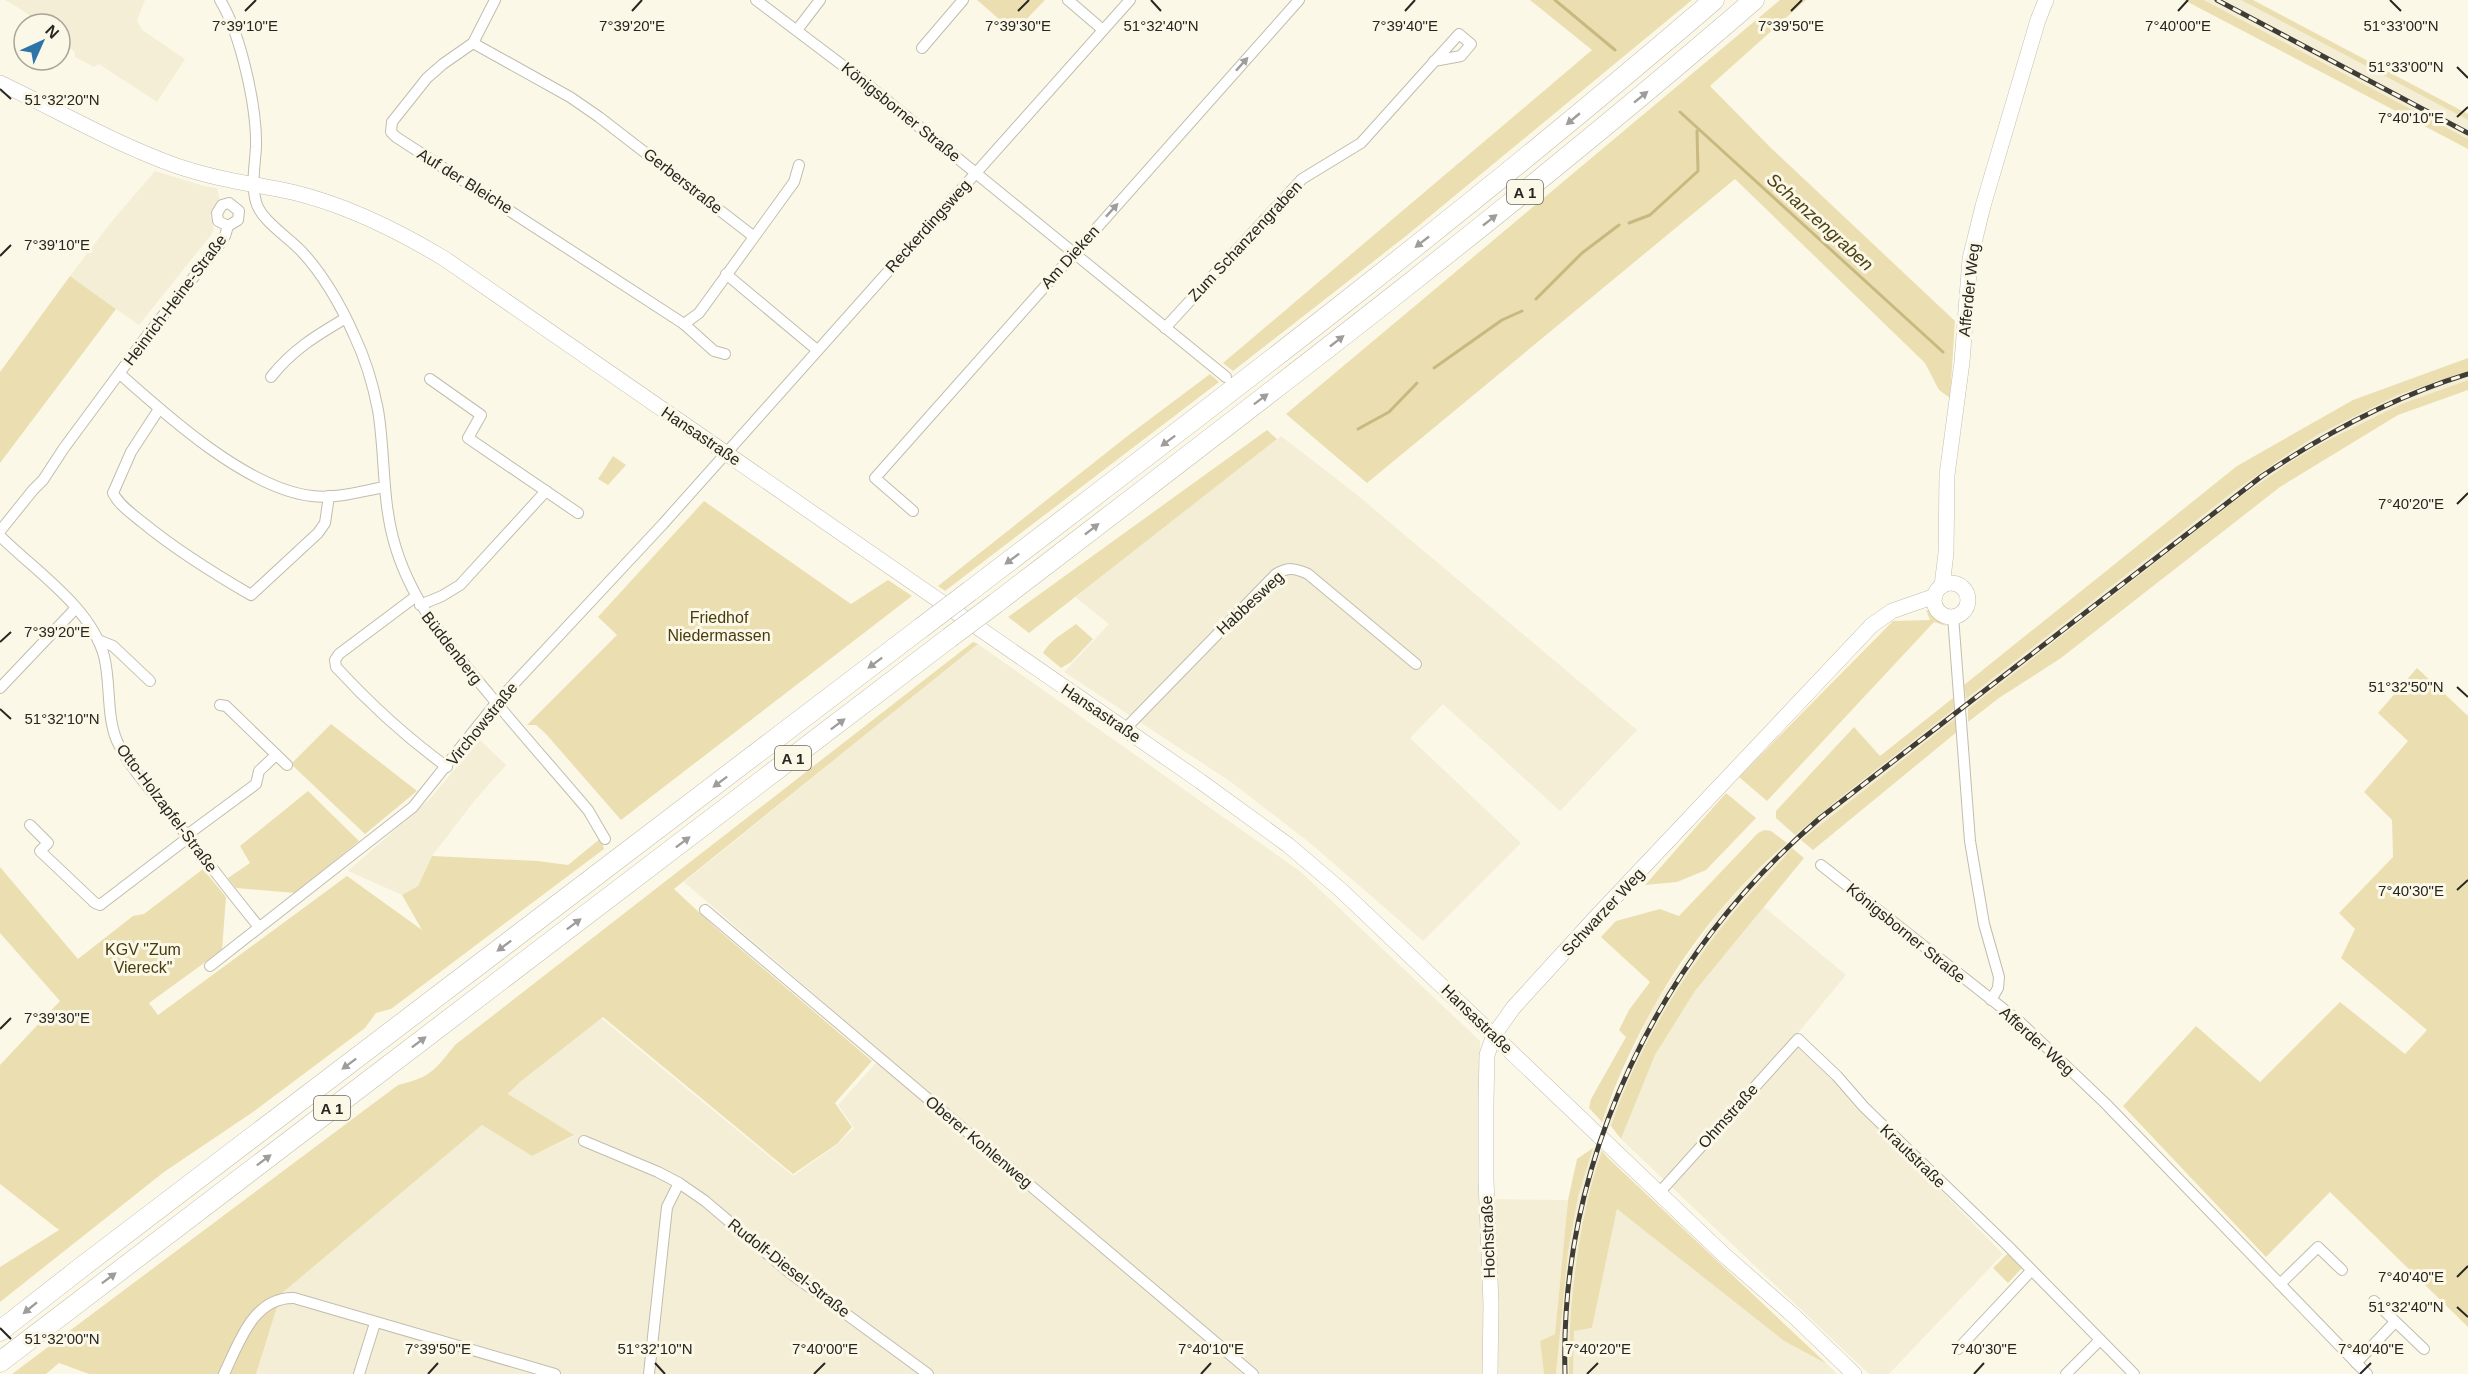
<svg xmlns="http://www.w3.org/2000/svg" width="2468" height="1374" font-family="Helvetica,sans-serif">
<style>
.built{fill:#f4eed7}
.green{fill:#ebdfb1}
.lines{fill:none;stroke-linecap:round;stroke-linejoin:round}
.stream{stroke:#c8b980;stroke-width:3}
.street-casing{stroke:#c1bdae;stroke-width:12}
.secondary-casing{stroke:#c1bdae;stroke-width:16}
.highway-casing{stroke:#c1bdae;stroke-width:21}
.street{stroke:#fff;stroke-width:10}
.secondary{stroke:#fff;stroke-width:15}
.highway{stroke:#fff;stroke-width:20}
.rail-casing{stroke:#3e3c35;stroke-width:5}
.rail{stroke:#fcf8e8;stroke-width:3;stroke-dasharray:9;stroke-linecap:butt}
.highway-bridge-casing{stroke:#c1bdae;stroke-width:21;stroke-linecap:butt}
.highway-bridge{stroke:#fff;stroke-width:20}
.oneway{fill:#9e9d9b}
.ticks{fill:none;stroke:#272620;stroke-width:2}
.labels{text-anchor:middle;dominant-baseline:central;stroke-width:6;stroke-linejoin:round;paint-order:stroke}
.shield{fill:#fcf8e8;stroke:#67655c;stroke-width:1.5}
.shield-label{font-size:15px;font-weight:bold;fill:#272620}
.street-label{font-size:16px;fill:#272620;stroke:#fcf8e8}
.park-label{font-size:16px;fill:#473c0d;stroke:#fcf8e8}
.water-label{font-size:18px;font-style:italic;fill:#4d4215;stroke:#fcf8e8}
.ticks-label{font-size:15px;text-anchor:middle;fill:#272620;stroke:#fcf8e8;stroke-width:6;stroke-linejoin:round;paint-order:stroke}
</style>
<rect width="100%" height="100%" fill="#fcf8e8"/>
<g class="built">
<polygon points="5,0 145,0 137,20 142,30 185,59 157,102 99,64 94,67 75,57 75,52 60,40 60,24 40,24 22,10"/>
<polygon points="2204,0 2241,0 2468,120 2468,139"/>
<polygon points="155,171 204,186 217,188 220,200 210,215 214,229 211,235 139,325 70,276 112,221"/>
<polygon points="2468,371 2468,380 2401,404 2324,442 2292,461 2237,499 1968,709 1966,699 2233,492 2288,454 2319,434 2398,395"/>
<polygon points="1281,436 1356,494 1637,730 1560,811 1443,704 1410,738 1521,843 1423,941 1310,843 1231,782 1064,672 1109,624 1075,597"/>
<polygon points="978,644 1301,872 1480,1041 1481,1199 1568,1200 1555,1334 1540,1341 1544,1374 256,1374 281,1294 482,1125 532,1156 574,1136 508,1095 520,1082 601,1018 793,1176 838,1144 854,1128 838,1105 884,1054 684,882"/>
<polygon points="1954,709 1956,718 1801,840 1795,835 1841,797"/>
<polygon points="480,740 506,765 475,800 432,856 418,886 402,895 348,871 428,801"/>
<polygon points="1787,843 1792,848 1726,922 1629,1079 1611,1126 1602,1122 1653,1006 1717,915 1748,880"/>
<polygon points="1764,907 1846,975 1793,1039 2003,1254 1889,1374 1869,1374 1621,1139 1655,1055 1695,991"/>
<polygon points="1593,1148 1602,1151 1586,1211 1578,1258 1570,1330 1569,1374 1556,1374 1568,1252 1578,1197"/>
<polygon points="1617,1209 1784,1341 1827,1364 1837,1374 1573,1374 1573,1331 1592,1328"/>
</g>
<g class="green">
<polygon points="977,0 1045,0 1014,32"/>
<polygon points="1530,0 1692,0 1406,236 1233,371 1223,363 1592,50"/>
<polygon points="1780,0 1806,0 1710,86 1771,148 1955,321 1950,398 1939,390 1925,363 1735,179 1367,483 1286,414"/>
<polygon points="2184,0 2204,0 2468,139 2468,149"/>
<polygon points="2241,0 2253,0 2468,114 2468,120"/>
<polygon points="70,276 116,309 0,463 0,372"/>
<polygon points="2468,358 2468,371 2398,395 2319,434 2288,454 2233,492 1966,699 1964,685 2237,466 2353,400"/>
<polygon points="1210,374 1219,382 945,591 938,586 1130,434"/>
<polygon points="2468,380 2468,390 2398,415 2280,487 2061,658 1999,698 1968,722 1968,709 2237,499 2292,461 2324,442 2401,404"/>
<polygon points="1267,430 1277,439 1029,633 1008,617"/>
<polygon points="613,456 626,465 608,485 598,479"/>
<polygon points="704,501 851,604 888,580 912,596 621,820 546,734 536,725 527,725 617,635 598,617"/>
<polygon points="1926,610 1936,614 1946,626 1934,622 1767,801 1739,777 1893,621 1930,620"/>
<path d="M 1076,624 L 1093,639 L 1071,662 L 1061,668 L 1043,653 C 1051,639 1063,634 1076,624 Z"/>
<path d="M 973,642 L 978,644 L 674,889 L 716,928 L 872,1061 L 835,1103 L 852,1127 L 837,1144 L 793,1174 L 603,1017 L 520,1082 L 508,1094 L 574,1135 L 532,1156 L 482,1125 L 281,1294 L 271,1297 L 261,1304 L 220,1374 L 89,1374 L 59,1363 L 46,1374 L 12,1374 L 398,1085 C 431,1077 434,1071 455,1045 Z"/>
<polygon points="2417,668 2468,716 2468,1327 2330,1192 2266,1257 2123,1106 2196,1026 2260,1082 2340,1002 2405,1054 2427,1030 2341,958 2355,929 2339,913 2393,857 2392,820 2364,792 2408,741 2378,713"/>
<polygon points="1953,698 1954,709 1841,797 1795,835 1776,818 1776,811 1854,727 1880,756"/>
<polygon points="1956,718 1958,731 1813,850 1801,840"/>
<polygon points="331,724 417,791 365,834 291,764"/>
<polygon points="308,791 359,841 295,893 236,888 228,878 250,863 240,846"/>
<polygon points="1726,793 1756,818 1706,870 1677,882 1645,885"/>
<path d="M 1764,830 L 1771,831 L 1787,843 C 1701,916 1638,1017 1602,1122 L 1589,1108 L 1591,1099 L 1626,1037 L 1619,1030 L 1629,1010 L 1650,982 L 1601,937 L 1616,921 L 1660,909 L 1679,916 L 1758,833 Z"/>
<polygon points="601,838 604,849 391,1009 376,1013 365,1028 253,1112 164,1172 0,1302 0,1267 59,1230 0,1184 0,1065 60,1001 0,933 0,867 78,959 133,916 144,914 203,869 226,897 222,950 149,1003 158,1015 347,876 422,930 402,895 418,886 432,856 538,861 568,865"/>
<path d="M 1792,848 L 1804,858 L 1695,991 L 1655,1055 L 1621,1139 L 1611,1126 C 1636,1052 1677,984 1725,923 C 1746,896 1771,873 1792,848 Z"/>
<polygon points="1593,1148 1578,1197 1568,1252 1556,1374 1544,1374 1540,1341 1555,1334 1568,1200 1577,1159"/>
<path d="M 1602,1151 L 1608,1158 L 1827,1364 L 1784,1341 L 1617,1209 L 1592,1328 L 1574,1331 L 1573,1374 L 1569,1374 C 1568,1306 1579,1215 1602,1151 Z"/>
<polygon points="2008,1253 2022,1268 2008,1283 1993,1268"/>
<polygon points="278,1304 256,1374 228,1374 258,1317"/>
</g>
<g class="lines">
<g class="stream">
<polyline points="1555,0 1615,50"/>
<polyline points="1680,112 1943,352"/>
<polyline points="1629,223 1650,215 1698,171 1697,131"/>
<polyline points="1536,299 1582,253 1619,225"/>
<polyline points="1434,368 1502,320 1522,311"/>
<polyline points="1358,429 1389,412 1417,383"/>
</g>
<g class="street-casing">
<g id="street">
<path d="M 220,0 C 241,34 257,108 256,147 C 255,165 251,184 256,202 C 261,221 290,238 303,253 C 324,276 341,306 354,335 C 365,358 373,384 378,410 C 385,452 382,496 393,538 C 409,600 449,646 489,694 C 521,733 555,771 588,810 L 605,839"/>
<polyline points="495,0 473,43 443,64 427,78 392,122 391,132 396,137 684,324 699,313 794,182 799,165"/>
<polyline points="756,0 858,77 1226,377"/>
<polyline points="1068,0 1103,30"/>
<polyline points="797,30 820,0"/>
<polyline points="473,43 570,97 599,117 753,236"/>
<polyline points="922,48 963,0"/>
<polyline points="726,274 817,350"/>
<polyline points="684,324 714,351 725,354"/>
<polyline points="1165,328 1302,179 1361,143 1459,34 1471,44 1461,56 1434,61"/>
<path d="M 120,374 C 167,416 248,489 312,496 C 336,499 362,491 385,487"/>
<path d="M 271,377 C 292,350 317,335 346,318"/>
<polyline points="430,379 481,415 468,438 578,513"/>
<path d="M 159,409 L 131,452 L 113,493 C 119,505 132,514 142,522 C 176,550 213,573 251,595 L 318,533 L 325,523 L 329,496"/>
<polyline points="913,511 875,478 1299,0"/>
<polyline points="0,531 33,490 43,480 64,448 149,333 217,248 225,236 228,226 238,220 239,211 229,203 222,205 217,213 218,221 228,226"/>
<path d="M 0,536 C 34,570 91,607 104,656 C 111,683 106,715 117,741 C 128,765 149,788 165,808 C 197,848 227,888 259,927"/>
<path d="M 415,597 L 339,654 L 335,660 L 336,667 C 370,704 406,737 447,767"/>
<polyline points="420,605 442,596 460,585 546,491"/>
<polyline points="1953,616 1970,841 1984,924 1999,977 1998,988 1991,1000"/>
<polyline points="98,640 113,646 150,681"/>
<polyline points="0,688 76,608"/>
<polyline points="220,705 226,706 287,765"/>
<path d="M 1125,729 L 1276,574 C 1288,567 1295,568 1308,574 L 1416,664"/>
<polyline points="30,825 48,843 40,851 95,903 100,905 189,837"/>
<polyline points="187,835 256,784 259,771 276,755"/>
<polyline points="1821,865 2020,1022 2106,1104 2367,1374"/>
<polyline points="705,910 1253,1374"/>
<polyline points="210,966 413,807 496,703 663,524 1130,0"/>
<polyline points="584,1141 658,1172 679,1183 705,1201 790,1273 928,1374"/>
<polyline points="1659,1193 1798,1039 1837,1076 1864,1107 2007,1245 2134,1374"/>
<polyline points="2280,1284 2318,1247 2342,1270"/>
<polyline points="2374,1301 2424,1349"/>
<polyline points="1958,1349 2031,1271"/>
<polyline points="2356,1363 2395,1322"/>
<path d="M 224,1374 C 239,1343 253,1297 294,1298 L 555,1374"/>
<polyline points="359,1374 375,1323"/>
<polyline points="649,1374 667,1207 679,1183"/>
<polyline points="2066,1374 2100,1340"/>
</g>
</g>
<g class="secondary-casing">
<g id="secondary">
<path d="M 0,83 C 59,111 115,144 177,166 C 215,179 253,184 292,192 C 347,205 397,230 445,259 L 1200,781 L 1288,845 L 1342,891 L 1723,1254 L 1795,1317 L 1854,1374"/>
<circle cx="1951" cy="600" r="17"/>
<polyline points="1942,586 1946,553 1947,475 1962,362 1970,259 1983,206 2038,20 2046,0"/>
<polyline points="1490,1374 1491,1304 1486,1180 1486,1101 1487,1055 1494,1035 1513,1008 1597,916 1872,625 1892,611 1935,596"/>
</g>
</g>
<g class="highway-casing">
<g id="highway">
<path d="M 970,591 C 1222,399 1474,207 1714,0"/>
<path d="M 996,603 C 1252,407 1509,212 1754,0"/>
<polyline points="0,1331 78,1270 921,628"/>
<polyline points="0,1362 949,638"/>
</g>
</g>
<use href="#street" class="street"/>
<use href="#secondary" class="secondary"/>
<use href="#highway" class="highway"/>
<g class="rail-casing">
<g id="rail">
<polyline points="2217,0 2468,133"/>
<path d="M 1565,1374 C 1559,1160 1659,956 1820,818 L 2262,476 C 2326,433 2393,397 2468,374"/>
</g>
</g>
<use href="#rail" class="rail"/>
<g class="highway-bridge-casing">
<g id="highway-bridge">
<polyline points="921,628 970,591"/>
<polyline points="949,638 996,603"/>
</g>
</g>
<use href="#highway-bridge" class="highway-bridge"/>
</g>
<defs><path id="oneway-solid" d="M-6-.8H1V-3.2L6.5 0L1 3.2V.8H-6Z" transform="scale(1.5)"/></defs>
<g class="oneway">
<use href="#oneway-solid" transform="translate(1242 64) rotate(-48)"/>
<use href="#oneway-solid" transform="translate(1641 97) rotate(-39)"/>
<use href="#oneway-solid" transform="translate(1573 119) rotate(140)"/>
<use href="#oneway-solid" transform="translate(1112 210) rotate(-48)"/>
<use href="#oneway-solid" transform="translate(1490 220) rotate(-38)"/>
<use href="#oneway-solid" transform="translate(1422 242) rotate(142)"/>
<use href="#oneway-solid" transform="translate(1337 341) rotate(-38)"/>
<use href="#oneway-solid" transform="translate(1261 399) rotate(-37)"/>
<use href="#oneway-solid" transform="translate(1168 441) rotate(143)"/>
<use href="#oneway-solid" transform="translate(1092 529) rotate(-38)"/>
<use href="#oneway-solid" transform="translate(1012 559) rotate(143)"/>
<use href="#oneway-solid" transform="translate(875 663) rotate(143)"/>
<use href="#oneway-solid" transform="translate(838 724) rotate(-37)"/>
<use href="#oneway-solid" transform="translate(720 782) rotate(143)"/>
<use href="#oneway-solid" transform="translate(683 842) rotate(-37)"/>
<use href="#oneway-solid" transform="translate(574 924) rotate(-37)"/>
<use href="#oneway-solid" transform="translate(504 946) rotate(143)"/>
<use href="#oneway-solid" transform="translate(419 1042) rotate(-37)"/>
<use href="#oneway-solid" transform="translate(349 1064) rotate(143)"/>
<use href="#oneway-solid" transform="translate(264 1160) rotate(-37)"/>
<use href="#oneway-solid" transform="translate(109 1278) rotate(-37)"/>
<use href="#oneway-solid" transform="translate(30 1308) rotate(141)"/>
</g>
<path class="ticks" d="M 1151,0 L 1161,11M 2390,0 L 2401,11M 245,11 L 256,0M 632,11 L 642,0M 1018,11 L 1029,0M 1405,11 L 1415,0M 1791,11 L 1802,0M 2178,11 L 2188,0M 2457,67 L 2468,78M 0,89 L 11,99M 2457,117 L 2468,107M 0,256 L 11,245M 2457,504 L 2468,493M 0,642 L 11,632M 2457,687 L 2468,697M 0,709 L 11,719M 2457,890 L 2468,880M 0,1029 L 11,1018M 2457,1277 L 2468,1266M 2457,1307 L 2468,1317M 0,1328 L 11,1339M 655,1363 L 665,1374M 428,1374 L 438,1363M 814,1374 L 825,1363M 1201,1374 L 1211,1363M 1587,1374 L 1598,1363M 1974,1374 L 1984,1363M 2360,1374 L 2371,1363"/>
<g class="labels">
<g class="shield">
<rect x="1507" y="180" width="36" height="24" rx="4.5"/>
<rect x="775" y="746" width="36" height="24" rx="4.5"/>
<rect x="314" y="1096" width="36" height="24" rx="4.5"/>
</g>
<g class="shield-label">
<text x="1525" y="192">A 1</text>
<text x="793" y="758">A 1</text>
<text x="332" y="1108">A 1</text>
</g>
<g class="street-label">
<text transform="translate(901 112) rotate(39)">Königsborner Straße</text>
<text transform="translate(465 181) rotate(32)">Auf der Bleiche</text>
<text transform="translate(683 181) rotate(38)">Gerberstraße</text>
<text transform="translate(928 226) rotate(-48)">Reckerdingsweg</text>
<text transform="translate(1245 241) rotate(-47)">Zum Schanzengraben</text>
<text transform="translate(1070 257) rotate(-48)">Am Dieken</text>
<text transform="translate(1969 290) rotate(-84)">Afferder Weg</text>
<text transform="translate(175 300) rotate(-53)">Heinrich-Heine-Straße</text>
<text transform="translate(701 436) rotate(34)">Hansastraße</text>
<text transform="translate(1250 603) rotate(-43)">Habbesweg</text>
<text transform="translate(452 648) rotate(52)">Büddenberg</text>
<text transform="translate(1101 713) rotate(34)">Hansastraße</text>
<text transform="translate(482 724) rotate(-51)">Virchowstraße</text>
<text transform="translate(167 808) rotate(53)">Otto-Holzapfel-Straße</text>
<text transform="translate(1603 912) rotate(-47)">Schwarzer Weg</text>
<text transform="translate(1906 933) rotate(39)">Königsborner Straße</text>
<text transform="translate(1477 1019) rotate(44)">Hansastraße</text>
<text transform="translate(2037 1041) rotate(42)">Afferder Weg</text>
<text transform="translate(1728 1116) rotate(-48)">Ohmstraße</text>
<text transform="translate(979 1142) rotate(40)">Oberer Kohlenweg</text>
<text transform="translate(1913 1156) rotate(44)">Krautstraße</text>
<text transform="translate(1488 1237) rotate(-92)">Hochstraße</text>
<text transform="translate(789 1268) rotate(38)">Rudolf-Diesel-Straße</text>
</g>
<g class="park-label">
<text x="719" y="617">Friedhof<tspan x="719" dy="18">Niedermassen</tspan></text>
<text x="143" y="949">KGV "Zum<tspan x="143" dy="18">Viereck"</tspan></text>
</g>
<g class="water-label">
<text transform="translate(1820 222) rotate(42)">Schanzengraben</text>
</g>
</g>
<g class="ticks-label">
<text x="2401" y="31">51°33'00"N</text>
<text x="245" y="31">7°39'10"E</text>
<text x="632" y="31">7°39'20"E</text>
<text x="1018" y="31">7°39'30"E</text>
<text x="1161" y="31">51°32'40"N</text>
<text x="1405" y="31">7°39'40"E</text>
<text x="1791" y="31">7°39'50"E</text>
<text x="2178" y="31">7°40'00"E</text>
<text x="2406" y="72">51°33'00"N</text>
<text x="62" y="105">51°32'20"N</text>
<text x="2411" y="123">7°40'10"E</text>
<text x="57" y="250">7°39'10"E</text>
<text x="2411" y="509">7°40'20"E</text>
<text x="57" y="637">7°39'20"E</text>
<text x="2406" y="692">51°32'50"N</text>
<text x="62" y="724">51°32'10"N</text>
<text x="2411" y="896">7°40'30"E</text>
<text x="57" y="1023">7°39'30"E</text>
<text x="2411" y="1282">7°40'40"E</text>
<text x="2406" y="1312">51°32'40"N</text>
<text x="62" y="1344">51°32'00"N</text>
<text x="438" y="1354">7°39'50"E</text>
<text x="825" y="1354">7°40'00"E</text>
<text x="1211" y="1354">7°40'10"E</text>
<text x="1598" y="1354">7°40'20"E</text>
<text x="1984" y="1354">7°40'30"E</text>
<text x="655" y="1354">51°32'10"N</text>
<text x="2371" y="1354">7°40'40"E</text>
</g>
<g transform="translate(42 42) rotate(45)"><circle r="28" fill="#fcf8e8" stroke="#a7a498" stroke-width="1.5"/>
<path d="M0-4.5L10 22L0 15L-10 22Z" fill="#2f74a9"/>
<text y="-9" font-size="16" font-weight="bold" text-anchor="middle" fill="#272620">N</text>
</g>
</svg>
